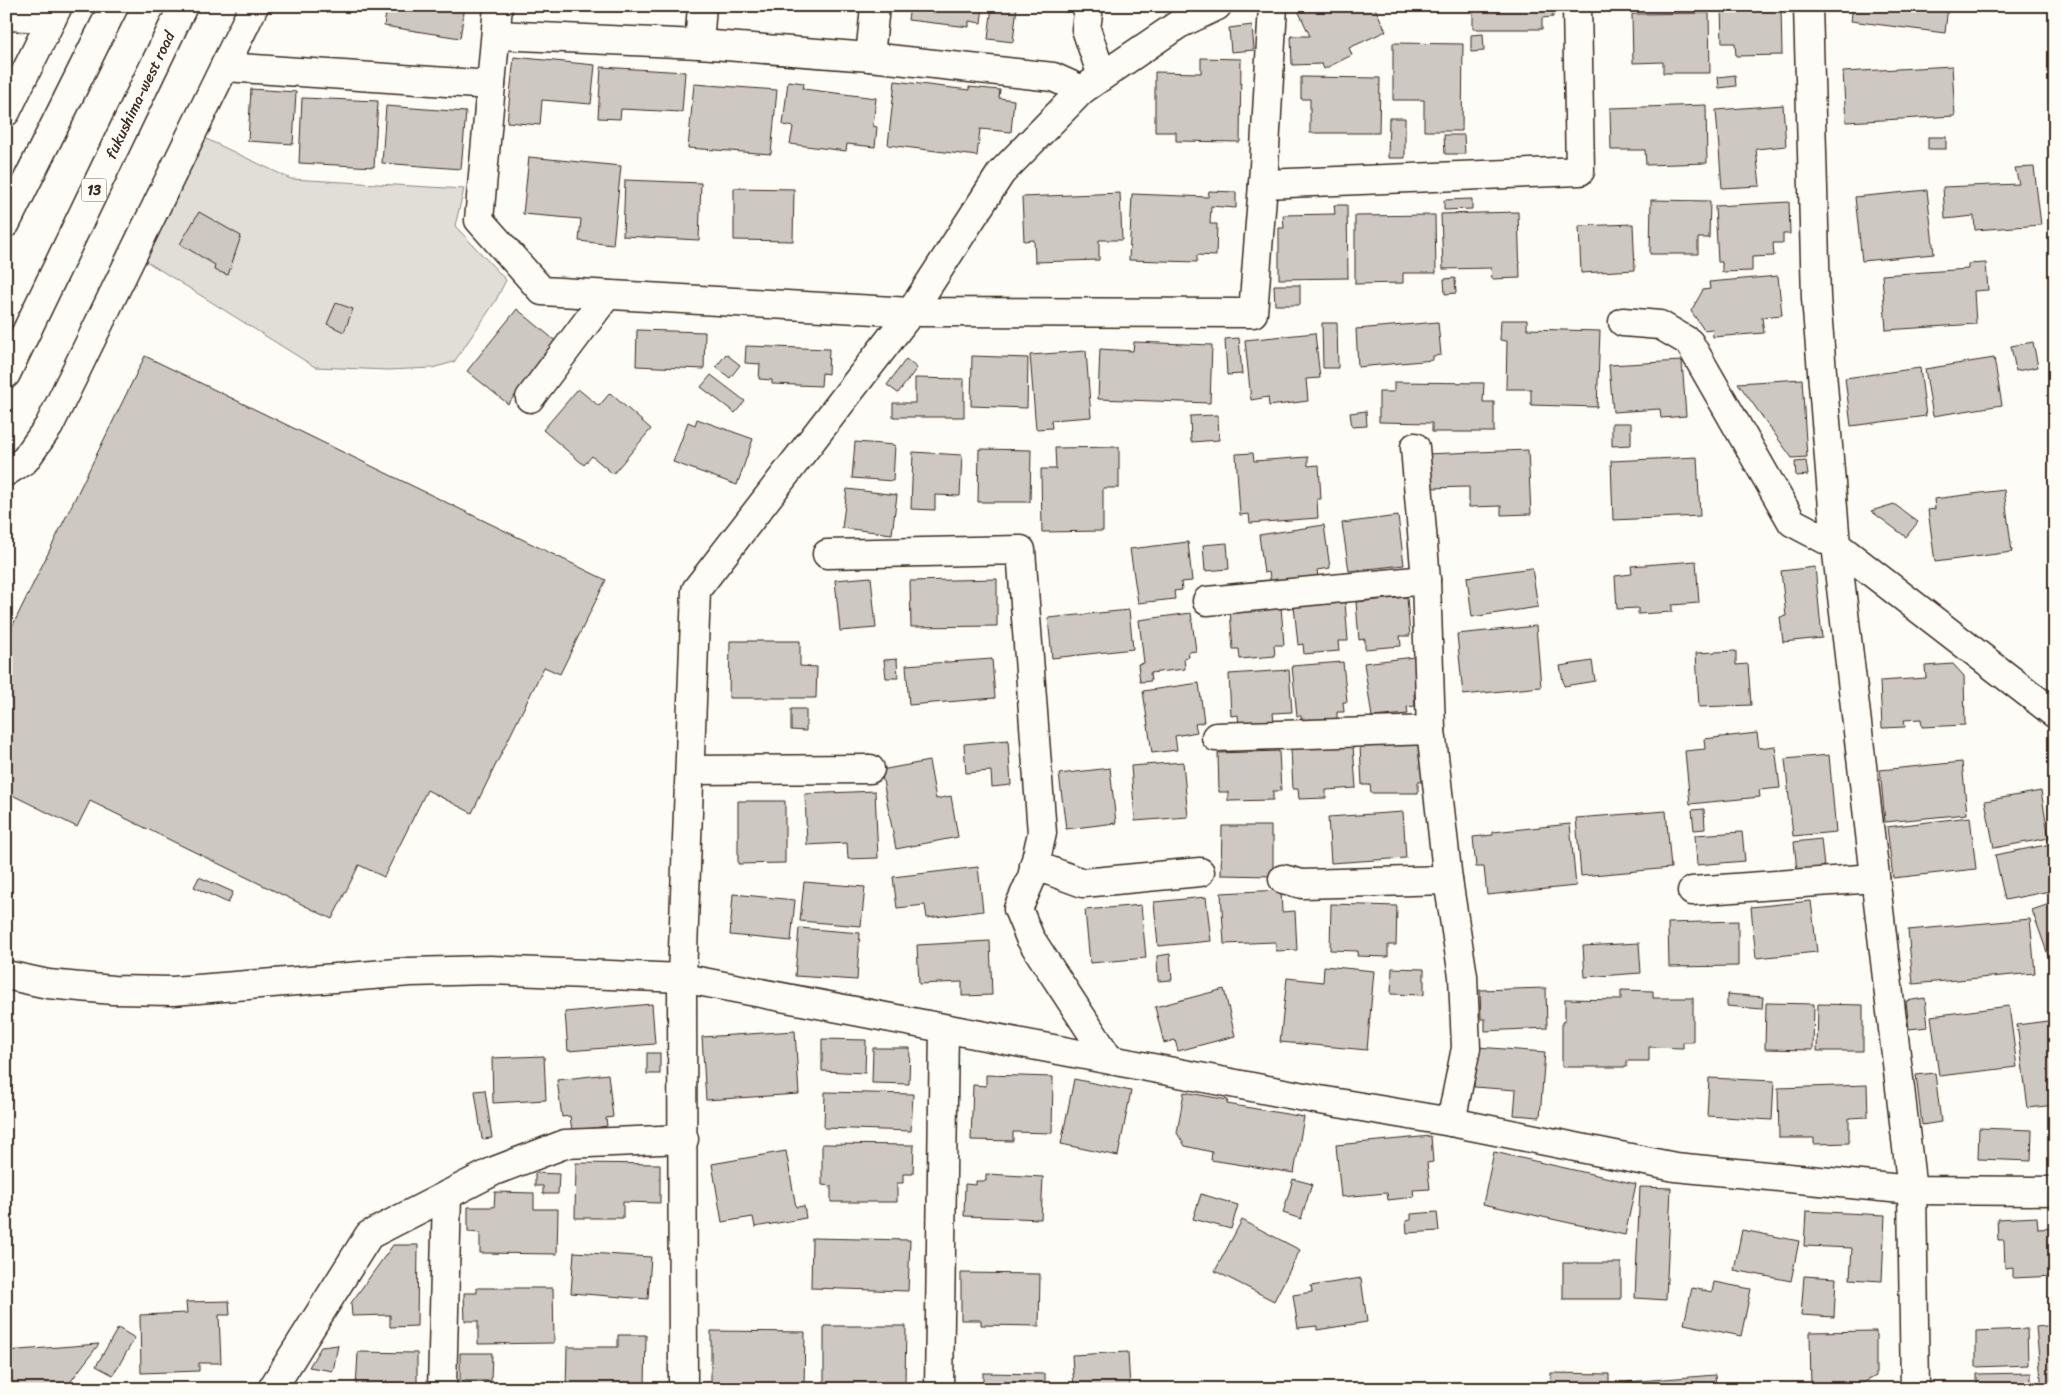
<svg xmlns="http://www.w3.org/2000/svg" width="2061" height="1395" font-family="Sriracha,sans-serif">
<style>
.green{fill:#e1ded7;stroke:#8e847a}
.building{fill:#cdc8c2;stroke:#3b2a1e}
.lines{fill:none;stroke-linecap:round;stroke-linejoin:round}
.minor-casing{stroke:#3b2a1e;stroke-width:31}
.trunk-casing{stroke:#3b2a1e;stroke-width:31}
.minor{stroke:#fdfcf7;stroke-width:28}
.trunk{stroke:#fdfcf7;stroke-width:28}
.labels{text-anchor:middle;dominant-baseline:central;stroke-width:4.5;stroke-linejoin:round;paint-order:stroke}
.shield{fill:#fdfcf7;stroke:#75695f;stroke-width:1}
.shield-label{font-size:14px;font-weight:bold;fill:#3b2a1e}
.street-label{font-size:15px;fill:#3b2a1e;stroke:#fdfcf7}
</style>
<rect width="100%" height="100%" fill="#fdfcf7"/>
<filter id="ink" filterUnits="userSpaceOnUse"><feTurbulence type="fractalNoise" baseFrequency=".02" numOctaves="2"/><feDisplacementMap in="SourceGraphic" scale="10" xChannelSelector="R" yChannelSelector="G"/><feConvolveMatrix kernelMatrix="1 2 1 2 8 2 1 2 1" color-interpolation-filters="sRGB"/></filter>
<g filter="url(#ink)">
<polygon class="green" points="183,128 291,179 464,189 455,226 506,280 495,302 454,362 432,368 388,370 315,367 125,248"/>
<g class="building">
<polygon points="387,6 465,6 460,38 384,26"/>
<polygon points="910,6 983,6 981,23 969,21 969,27 908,20"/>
<polygon points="992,6 1017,6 1013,42 988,39"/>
<polygon points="1020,6 1068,6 1067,12"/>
<polygon points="1296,6 1374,6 1386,31 1349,48 1352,55 1324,69 1322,64 1292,65 1291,36 1310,36"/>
<polygon points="1473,6 1553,6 1553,17 1542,18 1542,29 1473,29"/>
<polygon points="1721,6 1781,6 1782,55 1736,56 1735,43 1722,43"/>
<polygon points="1853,6 1948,6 1945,33 1851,21"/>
<polygon points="1709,13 1710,73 1663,73 1663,62 1633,63 1632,14"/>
<polygon points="1252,25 1254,50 1231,52 1229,28"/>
<polygon points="1483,34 1484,51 1471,52 1471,35"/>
<polygon points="1393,43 1463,44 1462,131 1424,131 1424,100 1393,100"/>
<polygon points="514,57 595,65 591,104 542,100 540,125 507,122"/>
<polygon points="1201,58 1241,59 1240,142 1176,141 1176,132 1155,132 1155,72 1201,73"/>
<polygon points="1952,66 1955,116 1846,122 1843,72"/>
<polygon points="601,67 685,72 682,112 621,109 620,119 598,118"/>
<polygon points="1735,75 1736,86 1719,88 1718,77"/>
<polygon points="1301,77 1380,78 1379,133 1310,133 1310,99 1301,99"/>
<polygon points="788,81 804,83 803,89 876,98 873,126 877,127 875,147 847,144 846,151 790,144 793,127 783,125"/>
<polygon points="895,81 969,90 969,87 1000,90 999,98 1014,100 1011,132 980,129 977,156 888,145"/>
<polygon points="694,84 777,90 771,154 688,148"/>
<polygon points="251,89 296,92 293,144 248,141"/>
<polygon points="302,98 378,101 374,167 299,163"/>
<polygon points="1706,105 1707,163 1646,165 1645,150 1611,150 1610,108"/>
<polygon points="1783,105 1786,146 1756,149 1760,186 1722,188 1716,110"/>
<polygon points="386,106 466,112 461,169 382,163"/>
<polygon points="1389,118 1405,118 1405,158 1388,158"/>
<polygon points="1444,135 1464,135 1465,154 1445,154"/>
<rect x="1928" y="137" width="18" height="12"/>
<polygon points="529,157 621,166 613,245 579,241 581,219 523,214"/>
<polygon points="2034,167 2041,225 1975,230 1974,216 1945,219 1943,187 2019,184 2015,168"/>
<polygon points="625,180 701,183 699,240 623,236"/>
<polygon points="734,188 794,189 793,241 734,240"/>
<polygon points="1927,190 1934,254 1862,261 1855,197"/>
<polygon points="1209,191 1236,192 1236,208 1211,206 1210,224 1217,224 1216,256 1197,255 1197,262 1129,260 1132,194 1208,197"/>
<polygon points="1120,193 1122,240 1099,240 1099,260 1035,262 1034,240 1024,241 1022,197"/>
<polygon points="1472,199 1472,209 1444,210 1444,200"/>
<polygon points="1651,200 1710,201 1709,238 1698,238 1698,254 1650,254"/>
<polygon points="1789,202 1790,234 1783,234 1783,243 1773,243 1774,256 1752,257 1752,271 1722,272 1722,262 1718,262 1715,206"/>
<polygon points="1334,205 1347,205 1348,278 1279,279 1279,228 1284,228 1283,215 1335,214"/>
<polygon points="199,212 241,236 228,275 214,270 215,265 180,244"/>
<polygon points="1518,212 1520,278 1492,279 1491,268 1443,269 1441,214"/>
<polygon points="1435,215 1436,273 1403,273 1403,283 1355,284 1355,216"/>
<polygon points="1633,224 1635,270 1581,273 1579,226"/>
<polygon points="1986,263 1988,290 1974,291 1976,324 1886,330 1882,275 1968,269 1968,264"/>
<polygon points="1778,276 1782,315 1762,317 1764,333 1713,337 1712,329 1704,330 1691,311 1703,290 1710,289 1709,282"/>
<polygon points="1455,278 1456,293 1445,294 1444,279"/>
<polygon points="1274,285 1300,285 1300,305 1275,305"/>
<polygon points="336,303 353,309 344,332 327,324"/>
<polygon points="517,309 558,343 508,404 467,371"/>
<polygon points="1501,320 1527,320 1527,329 1600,331 1597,407 1531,405 1531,389 1506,389 1507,341 1500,340"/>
<polygon points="1438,322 1441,355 1433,356 1433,360 1358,367 1356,329"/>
<polygon points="1322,323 1337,323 1338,368 1323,368"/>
<polygon points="637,330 705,332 704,369 636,366"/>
<polygon points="1315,333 1320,378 1306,379 1308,401 1269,406 1268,397 1251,400 1245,340"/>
<polygon points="1239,338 1242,374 1227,375 1225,339"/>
<polygon points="1134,342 1212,345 1210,403 1098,399 1100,349 1133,351"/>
<polygon points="2033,342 2038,367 2016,371 2011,346"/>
<polygon points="746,346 829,349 828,374 822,373 821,386 772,384 772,380 759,379 760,364 745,363"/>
<polygon points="1086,351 1091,417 1051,420 1052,428 1036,429 1030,355"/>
<polygon points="726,354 740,365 730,378 716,367"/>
<polygon points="145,356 606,580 560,674 544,667 472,813 427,790 384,877 359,865 332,919 90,801 77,827 6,792 6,639"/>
<polygon points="972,356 1028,358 1027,408 971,406"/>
<polygon points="1994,358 2002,405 1933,416 1925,369"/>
<polygon points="906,359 917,368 898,393 887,385"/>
<polygon points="1682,361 1686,416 1661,418 1660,409 1613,412 1609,365"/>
<polygon points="1920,368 1926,416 1851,426 1845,378"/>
<polygon points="711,375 745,401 735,413 701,387"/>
<polygon points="915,378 964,379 964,417 893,417 893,403 915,403"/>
<polygon points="1802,379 1807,457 1792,458 1738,383"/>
<polygon points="1394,382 1484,383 1483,402 1494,402 1494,432 1432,432 1432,423 1379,422 1379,392 1394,392"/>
<polygon points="578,389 599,406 610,393 651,429 613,474 592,456 584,465 543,430"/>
<polygon points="1366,411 1367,426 1352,427 1350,413"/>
<polygon points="1218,415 1219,440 1191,442 1190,416"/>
<polygon points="697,419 753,439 737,485 673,462 688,422 695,425"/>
<polygon points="1612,423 1631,423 1631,445 1612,446"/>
<polygon points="855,442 895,445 893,481 852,478"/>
<polygon points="1119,447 1119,488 1103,488 1103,531 1042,532 1041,469 1056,469 1055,448"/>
<polygon points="979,449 1031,450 1030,502 978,502"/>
<polygon points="1528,450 1531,514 1501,515 1501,506 1469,507 1469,487 1428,488 1426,454"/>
<polygon points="913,452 962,455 960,496 935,495 935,510 911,509"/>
<polygon points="1253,453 1254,461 1308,457 1308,466 1319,465 1321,499 1317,499 1318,518 1250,523 1249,514 1240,515 1236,454"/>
<polygon points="1697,457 1700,516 1613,520 1611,461"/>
<polygon points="1806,461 1808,475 1796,476 1795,462"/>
<polygon points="847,489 897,495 892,534 842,528"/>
<polygon points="2004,490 2012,552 1935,562 1928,510 1935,509 1934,499"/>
<polygon points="1894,504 1918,522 1906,537 1871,511"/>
<polygon points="1398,516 1404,565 1349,571 1342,523"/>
<polygon points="1324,525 1330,568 1317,570 1318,577 1271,584 1269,572 1264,573 1259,535"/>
<polygon points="1188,542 1192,581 1181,582 1182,590 1174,591 1175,599 1138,603 1130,549"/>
<polygon points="1227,543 1229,569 1205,571 1203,545"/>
<polygon points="1696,561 1699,603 1672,605 1672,612 1638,614 1638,608 1617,609 1615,576 1632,574 1631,566"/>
<polygon points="1815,567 1822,638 1783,642 1780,617 1786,616 1781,571"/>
<polygon points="1532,568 1538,607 1472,617 1467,577"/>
<polygon points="871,577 876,628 840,631 835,580"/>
<polygon points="997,579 997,626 911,627 910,581"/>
<polygon points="1407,597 1410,636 1400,636 1401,646 1365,649 1365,639 1359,640 1356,602"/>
<polygon points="1345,602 1348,641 1338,641 1339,651 1304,654 1303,644 1298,645 1294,606"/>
<polygon points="1281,606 1284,645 1274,645 1275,656 1240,659 1239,649 1233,649 1230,611"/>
<polygon points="1129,610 1133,649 1052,658 1048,618"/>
<polygon points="1191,613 1196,651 1188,652 1189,657 1184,658 1185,669 1150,673 1151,681 1140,682 1138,664 1144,663 1139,620"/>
<polygon points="1536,626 1541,687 1463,695 1457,634"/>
<polygon points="730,641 800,641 800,666 817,667 816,698 729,698"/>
<polygon points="1736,651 1736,665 1748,664 1751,705 1699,707 1696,653"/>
<polygon points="1414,657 1418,694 1414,694 1415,706 1407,707 1408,714 1372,717 1364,663"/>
<polygon points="897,659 898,678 886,678 884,660"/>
<polygon points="992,659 995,698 909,705 906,665"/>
<polygon points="1592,661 1595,681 1564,686 1560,666"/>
<polygon points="1343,662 1347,702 1343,702 1344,712 1337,712 1337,722 1302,725 1301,716 1297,716 1292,666"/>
<polygon points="1953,664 1964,676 1965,725 1922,727 1921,719 1904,720 1905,727 1882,728 1880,681 1926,678 1925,666"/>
<polygon points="1289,670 1292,712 1273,713 1274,722 1239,724 1238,715 1231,716 1229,674"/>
<polygon points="1199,683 1204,722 1195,724 1197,732 1175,736 1177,750 1152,753 1143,691"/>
<polygon points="791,709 806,709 806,731 791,730"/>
<polygon points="1757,733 1759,748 1775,746 1780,788 1759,790 1760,797 1690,804 1685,751 1705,749 1704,739"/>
<polygon points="1008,740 1011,785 992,787 991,771 966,773 964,744"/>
<polygon points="1423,744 1423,782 1418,782 1418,793 1371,793 1370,785 1362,785 1360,746"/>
<polygon points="1353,746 1356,788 1326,790 1326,798 1299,799 1298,789 1293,789 1291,749"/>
<polygon points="1279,751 1281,791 1273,791 1273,800 1228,801 1228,792 1219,792 1218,753"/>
<polygon points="1829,755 1836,832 1793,836 1785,759"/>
<polygon points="929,761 936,799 951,796 958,837 896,849 881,770"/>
<polygon points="1183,762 1188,817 1135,821 1131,766"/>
<polygon points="1962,762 1967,814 1885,822 1880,770"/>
<polygon points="1110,768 1116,823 1066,829 1059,774"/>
<polygon points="2055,790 2055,827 2049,791"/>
<polygon points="875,791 878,858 848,859 847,843 807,845 805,794"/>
<polygon points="2041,791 2049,838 1994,848 1985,801"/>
<polygon points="738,801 785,801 785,863 738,864"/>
<polygon points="1704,809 1705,829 1694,830 1692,810"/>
<polygon points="1666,811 1671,868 1581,876 1576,818"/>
<polygon points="1403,812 1406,858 1331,863 1328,817"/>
<polygon points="1970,817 1976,869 1893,878 1887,827"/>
<polygon points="1570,824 1576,886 1487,895 1484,867 1476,867 1473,837 1493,835 1493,832"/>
<polygon points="1222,826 1271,826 1271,837 1273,837 1273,876 1221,875"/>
<polygon points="1742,832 1745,861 1697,865 1695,835"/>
<polygon points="1821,839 1824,867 1797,870 1794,842"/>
<polygon points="2051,844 2055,865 2055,890 2005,900 1995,855"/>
<polygon points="978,867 983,911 927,918 925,905 897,908 893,877"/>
<polygon points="199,877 233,892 228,903 194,887"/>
<polygon points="804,882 865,887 861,926 800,921"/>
<polygon points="1281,890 1282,912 1295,911 1297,950 1276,951 1275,942 1224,944 1221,893"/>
<polygon points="733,894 795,900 791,941 730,935"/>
<polygon points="1206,897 1211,941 1158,946 1154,902"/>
<polygon points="1811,901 1817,952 1756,958 1751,907"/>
<polygon points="2055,902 2055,972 2054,972 2032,910"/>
<polygon points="1331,904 1397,906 1396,945 1388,945 1388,957 1357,956 1358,951 1330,950"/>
<polygon points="1141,905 1146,958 1090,963 1085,910"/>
<polygon points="2030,919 2035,973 1913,984 1908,930"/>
<polygon points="1738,921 1738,966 1669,967 1668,923"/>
<polygon points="799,928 860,933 857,980 795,976"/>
<polygon points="990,941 992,995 962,996 962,982 919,984 917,945"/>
<polygon points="1639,943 1641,973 1585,977 1583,946"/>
<polygon points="1170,954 1172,980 1158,981 1157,956"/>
<polygon points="1324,966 1374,971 1367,1050 1280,1042 1287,978 1323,982"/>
<polygon points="1392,968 1424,969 1424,995 1391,994"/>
<polygon points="1546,988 1547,1028 1485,1031 1485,1019 1481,1019 1480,990"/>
<polygon points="1224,989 1235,1036 1178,1051 1175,1040 1164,1043 1155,1007"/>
<polygon points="1621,990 1653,991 1653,998 1693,998 1693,1042 1683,1042 1683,1048 1649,1047 1649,1061 1627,1061 1627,1067 1562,1067 1562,1022 1565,1021 1565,999 1621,1000"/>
<polygon points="1727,994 1763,997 1762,1009 1727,1006"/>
<polygon points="1925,998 1928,1027 1909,1029 1906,1001"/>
<polygon points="1766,1003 1814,1004 1813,1050 1765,1049"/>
<polygon points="652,1004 655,1044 568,1051 565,1012"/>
<polygon points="1818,1004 1863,1005 1863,1051 1817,1051"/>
<polygon points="2009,1006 2017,1067 1939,1076 1931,1016"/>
<polygon points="2055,1020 2055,1105 2028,1108 2017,1025"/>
<polygon points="795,1031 799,1094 706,1100 702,1037"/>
<polygon points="822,1039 866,1040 865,1073 822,1071"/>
<polygon points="1477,1047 1545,1052 1540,1117 1514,1115 1516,1090 1474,1087"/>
<polygon points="873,1048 910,1048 909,1084 872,1083"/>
<rect x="647" y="1053" width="13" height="21"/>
<polygon points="544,1056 546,1100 493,1103 492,1058"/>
<polygon points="1935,1073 1941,1122 1922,1125 1916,1075"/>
<polygon points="608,1074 613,1117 606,1118 607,1126 572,1131 570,1116 562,1117 557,1080"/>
<polygon points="986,1075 1053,1077 1052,1133 1013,1132 1013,1141 971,1140 973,1085 986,1086"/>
<polygon points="1709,1078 1774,1081 1772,1120 1707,1116"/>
<polygon points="1074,1079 1131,1091 1118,1156 1061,1144"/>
<polygon points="1867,1085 1868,1117 1849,1118 1849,1143 1814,1144 1814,1138 1779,1138 1778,1088"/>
<polygon points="485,1090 492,1138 482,1139 475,1091"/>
<polygon points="825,1092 913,1094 911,1131 824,1128"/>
<polygon points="1184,1092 1228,1100 1227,1104 1304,1117 1294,1173 1211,1160 1212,1152 1185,1146 1177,1133"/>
<polygon points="1979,1128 2032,1130 2031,1161 1978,1159"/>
<polygon points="1431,1136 1433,1162 1427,1163 1430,1189 1413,1190 1414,1197 1388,1200 1387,1193 1341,1197 1336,1145"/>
<polygon points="822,1144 914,1145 913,1174 903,1174 903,1183 897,1183 897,1202 831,1202 831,1186 822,1185"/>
<polygon points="786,1151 796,1207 804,1206 806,1218 755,1227 753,1217 722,1222 712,1164"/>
<polygon points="1494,1152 1636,1184 1625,1235 1483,1204"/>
<polygon points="576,1163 660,1164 660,1203 623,1202 623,1218 575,1218"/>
<polygon points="535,1173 559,1174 558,1194 543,1194 543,1186 535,1186"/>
<polygon points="986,1174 1043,1177 1041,1219 964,1216 965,1184 976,1185 976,1181 986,1181"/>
<polygon points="1293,1179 1312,1184 1301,1219 1283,1213"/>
<polygon points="1640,1187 1671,1188 1666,1300 1635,1298"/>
<polygon points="495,1192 534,1193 534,1209 558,1209 557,1254 480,1253 480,1233 468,1232 468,1207 494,1207"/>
<polygon points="1201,1194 1238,1205 1231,1229 1193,1219"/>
<polygon points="1806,1211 1885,1215 1882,1281 1850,1279 1852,1248 1804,1246"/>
<polygon points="1437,1212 1439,1231 1407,1233 1406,1221 1411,1220 1411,1214"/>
<polygon points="2037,1217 2038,1229 2055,1228 2055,1276 2013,1278 2013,1268 2005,1269 2004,1240 1998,1240 1997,1219"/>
<polygon points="1242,1220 1300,1250 1274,1301 1215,1271"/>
<polygon points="1742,1230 1799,1241 1791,1281 1734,1270"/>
<polygon points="812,1238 910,1240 908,1291 811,1288"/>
<polygon points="393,1245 418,1245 417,1326 390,1327 390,1315 352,1316 351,1303"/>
<polygon points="574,1252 651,1257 648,1299 571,1293"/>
<rect x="1563" y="1263" width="58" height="36"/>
<polygon points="961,1273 1040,1274 1039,1326 981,1325 981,1320 961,1320"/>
<polygon points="1804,1276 1836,1278 1834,1317 1801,1315"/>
<polygon points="1361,1278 1367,1322 1317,1330 1317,1326 1298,1328 1293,1295 1312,1292 1311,1286"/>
<polygon points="1714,1282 1751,1289 1741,1336 1684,1324 1692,1288 1712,1292"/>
<polygon points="477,1288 553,1288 554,1343 478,1344 478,1321 465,1321 464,1293 477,1293"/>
<polygon points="229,1301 230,1315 219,1315 221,1363 199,1363 199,1371 141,1373 140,1315 187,1313 186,1302"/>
<polygon points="2055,1325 2055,1389 2042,1389 2036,1327"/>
<polygon points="824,1326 906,1326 905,1384 824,1384"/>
<polygon points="118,1328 135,1338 113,1375 96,1366"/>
<polygon points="2027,1329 2028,1365 1976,1367 1976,1331"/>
<polygon points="711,1331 805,1332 804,1389 772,1389 772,1386 711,1386"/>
<polygon points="1876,1331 1876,1376 1852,1389 1811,1389 1810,1332"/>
<polygon points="618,1335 646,1335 645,1389 566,1389 567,1347 618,1347"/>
<polygon points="99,1344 65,1389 6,1389 6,1351"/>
<polygon points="338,1345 333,1371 309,1367 321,1347"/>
<polygon points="358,1352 417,1353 417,1389 356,1389"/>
<polygon points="1128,1352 1130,1389 1074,1389 1072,1355"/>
<polygon points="460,1353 492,1353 491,1381 460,1381"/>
<polygon points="983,1373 1045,1374 1045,1389 965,1389 965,1383 983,1383"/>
<polygon points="1551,1373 1609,1374 1609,1389 1551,1389"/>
<polygon points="2031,1373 2031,1389 1977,1389 1977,1374"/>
<polygon points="1715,1375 1716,1389 1627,1389 1627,1382"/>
</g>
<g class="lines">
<g class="minor-casing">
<g id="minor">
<polyline points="498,6 479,220 542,291 911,312 1253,313 1263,184 1273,6"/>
<polyline points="1089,6 1086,29 1102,76"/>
<polyline points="1808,6 1816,298 1836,545 1912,1190 1915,1389"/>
<polyline points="6,16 52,18"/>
<polyline points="496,35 699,44 870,57 1053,77 1082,90"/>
<polyline points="699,44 702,6"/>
<polyline points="870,57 875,6"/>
<polyline points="225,67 491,85"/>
<polyline points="6,112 58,6"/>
<polyline points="1263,184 1580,171 1577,6"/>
<polyline points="1623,322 1660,325 1689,342 1792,522 1836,545 2055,714"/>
<polyline points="530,398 607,295"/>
<polyline points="1415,447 1426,580 1431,730 1448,880 1463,976 1466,1048 1451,1122"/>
<polyline points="6,472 25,460 49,426 254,6"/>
<polyline points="827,554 1021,550 1042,833 1032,877 1018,909 1030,938 1109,1059"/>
<polyline points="1207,601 1426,580"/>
<polyline points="1216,737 1431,730"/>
<polyline points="690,770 870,769"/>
<polyline points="1034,865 1083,883 1200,872"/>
<polyline points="1283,879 1302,884 1448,880"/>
<polyline points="1692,891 1875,878"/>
<polyline points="6,975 48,984 113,990 173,991 410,972 490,970 682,978 1320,1100 1451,1122 1675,1167 1912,1190 2055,1191"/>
<polyline points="272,1389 369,1235 494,1171 565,1144 684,1139"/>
<polyline points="442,1389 447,1195"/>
<polyline points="683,1389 682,978 696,590 911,312 1001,173 1082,90 1179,24 1217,6"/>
<polyline points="939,1389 944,1029"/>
</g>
</g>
<g class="trunk-casing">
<g id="trunk">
<polyline points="6,223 114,6"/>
<polyline points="6,374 183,6"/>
</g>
</g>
<use href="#minor" class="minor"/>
<use href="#trunk" class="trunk"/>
</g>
</g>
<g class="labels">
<rect class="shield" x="81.5" y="178.5" width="25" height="23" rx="4"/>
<g class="shield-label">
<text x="94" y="190">13</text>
</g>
<g class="street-label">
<text transform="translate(140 95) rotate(-64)">fukushima-west road</text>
</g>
</g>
<rect width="2061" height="1395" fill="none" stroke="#fdfcf7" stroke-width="25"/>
<rect x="12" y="12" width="2036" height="1370" fill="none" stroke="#3b2a1e" stroke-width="2" filter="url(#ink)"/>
</svg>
